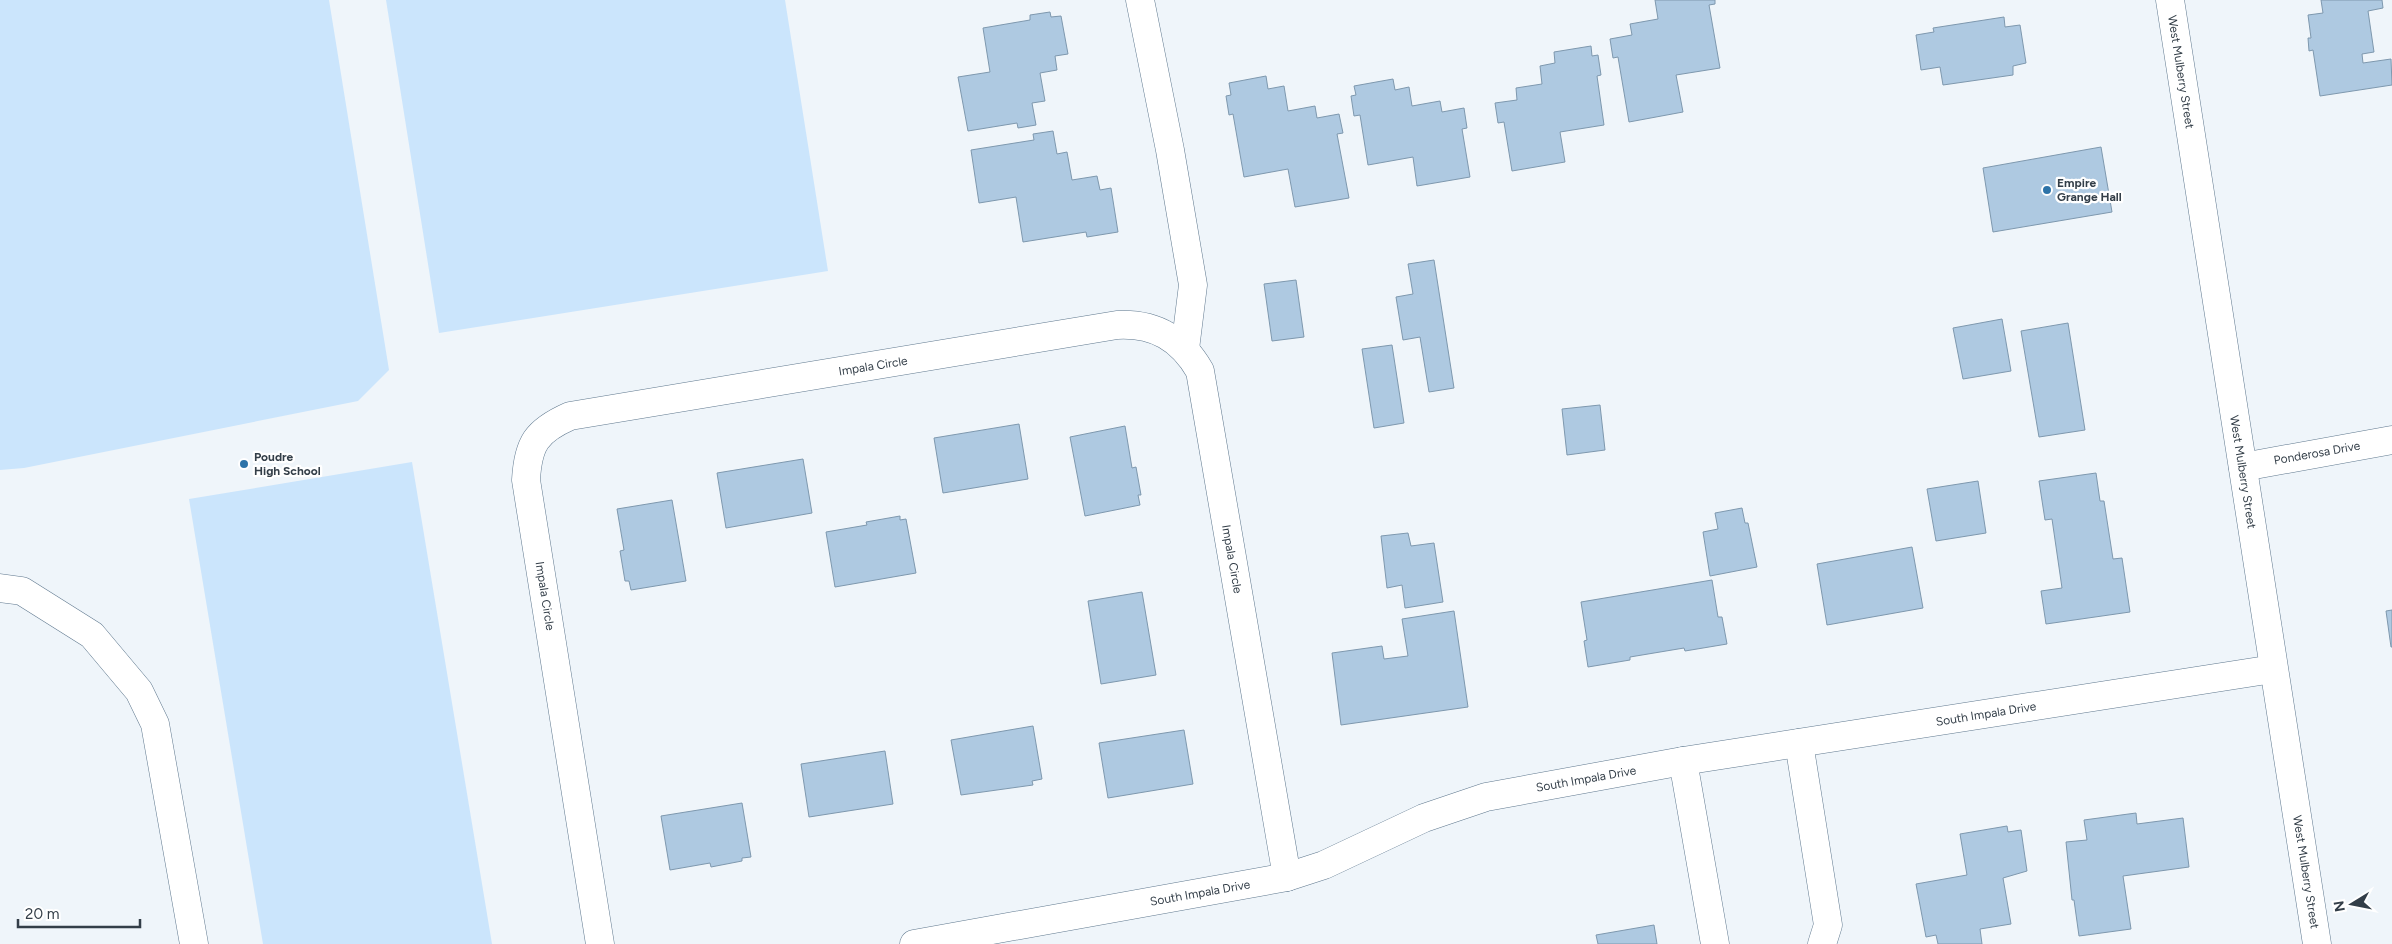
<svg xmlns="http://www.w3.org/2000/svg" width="2392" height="944" font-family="Figtree,sans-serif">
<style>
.green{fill:#cbe5fc}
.building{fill:#aec9e1;stroke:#7e98ae}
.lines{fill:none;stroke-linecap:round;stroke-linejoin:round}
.minor-casing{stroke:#5f788e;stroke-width:29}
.major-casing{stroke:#5f788e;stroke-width:29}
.minor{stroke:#fff;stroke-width:28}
.major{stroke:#fff;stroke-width:28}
.poi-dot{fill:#2d73a8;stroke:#fff;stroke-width:2}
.labels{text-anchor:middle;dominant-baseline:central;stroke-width:4.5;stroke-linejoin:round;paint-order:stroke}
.street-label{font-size:12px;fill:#333e48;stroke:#fff}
.poi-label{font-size:12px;font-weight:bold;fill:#333e48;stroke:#fff;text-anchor:start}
</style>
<rect width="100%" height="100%" fill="#eff5fa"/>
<g class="green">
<polygon points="0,0 329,0 389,370 358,401 24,468 0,470"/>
<polygon points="386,0 785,0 828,271 439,333"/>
<polygon points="412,462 492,944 263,944 189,499"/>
</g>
<g class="building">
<polygon points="1655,0 1715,0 1715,4 1709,5 1720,68 1676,75 1683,112 1629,122 1618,57 1613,58 1610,39 1632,35 1630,24 1658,19"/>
<polygon points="2321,0 2382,0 2383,8 2368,11 2374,52 2362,54 2363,63 2391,59 2392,85 2320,96 2313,50 2309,51 2308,38 2311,38 2308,15 2323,13"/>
<polygon points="1050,12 1051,17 1061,16 1068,54 1055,56 1057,70 1040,73 1045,101 1032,103 1036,125 1018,128 1017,123 968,131 958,77 990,72 983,28 1030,20 1030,15"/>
<polygon points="2004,17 2005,27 2020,25 2026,63 2013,66 2013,75 1943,85 1940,67 1921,70 1916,35 1934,32 1933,28"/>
<polygon points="1591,46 1592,56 1598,55 1601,75 1597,76 1604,125 1560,132 1565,162 1512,171 1504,122 1498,123 1495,103 1517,100 1516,88 1542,84 1540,66 1555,63 1554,52"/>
<polygon points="1266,76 1268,89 1284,86 1288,111 1315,106 1317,118 1339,114 1343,133 1337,134 1349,198 1295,207 1288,169 1244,177 1233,114 1229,115 1226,96 1231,95 1229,83"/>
<polygon points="1393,79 1395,90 1409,87 1412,106 1440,101 1442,112 1464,108 1467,128 1462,129 1470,177 1417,186 1413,157 1368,165 1360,115 1354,116 1351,96 1356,95 1354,86"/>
<polygon points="1053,131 1057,154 1067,152 1072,180 1097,176 1100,190 1111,188 1118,232 1087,237 1086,232 1023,242 1016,197 979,203 971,150 1034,140 1033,134"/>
<polygon points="2101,147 2112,212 1993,232 1983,168"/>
<polygon points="1434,260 1454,388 1429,392 1420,337 1403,340 1396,297 1413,294 1408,264"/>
<polygon points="1296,280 1304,337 1272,341 1264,284"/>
<polygon points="2002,319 2011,371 1963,379 1953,328"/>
<polygon points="2068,323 2085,430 2039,437 2021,331"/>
<polygon points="1392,345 1404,423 1374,428 1362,349"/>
<polygon points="1600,405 1605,450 1567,455 1562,409"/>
<polygon points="1019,424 1028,479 943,493 934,438"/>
<polygon points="1125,426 1132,468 1136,467 1141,495 1138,495 1140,505 1085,516 1070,437"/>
<polygon points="803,459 812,513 726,528 717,473"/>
<polygon points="2096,473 2100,501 2104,501 2113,559 2122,558 2130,612 2046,624 2041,591 2062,588 2052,519 2045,520 2039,481"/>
<polygon points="1978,481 1986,533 1936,541 1927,489"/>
<polygon points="672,500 686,581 631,590 629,581 625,581 620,551 624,550 617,509"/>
<polygon points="1742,508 1745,523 1748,523 1757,567 1710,576 1703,532 1718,529 1715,513"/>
<polygon points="900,516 900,520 906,519 916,573 835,587 826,532 867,525 866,522"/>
<polygon points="1408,533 1411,546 1434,543 1443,602 1405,608 1402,585 1387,588 1381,536"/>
<polygon points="1912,547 1923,608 1827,625 1817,564"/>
<polygon points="1712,580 1718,617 1722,617 1727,644 1685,651 1684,648 1630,657 1630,660 1588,667 1584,641 1587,640 1581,602"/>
<polygon points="1142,592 1156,675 1101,684 1088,601"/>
<polygon points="2392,610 2392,647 2391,647 2386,611"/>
<polygon points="1454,611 1468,707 1341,725 1332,653 1382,646 1384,659 1408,656 1402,619"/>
<polygon points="1033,726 1042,779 1032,781 1033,785 961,795 951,740"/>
<polygon points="1184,730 1193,784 1108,798 1099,743"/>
<polygon points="885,751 893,804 809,817 801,764"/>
<polygon points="742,803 751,857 742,858 742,861 711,867 710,863 670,870 661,816"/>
<polygon points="2136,813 2137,824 2183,818 2189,867 2123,876 2131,929 2079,936 2074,900 2072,900 2066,842 2087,840 2084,820"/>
<polygon points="2007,826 2008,832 2021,830 2027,871 2003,878 2011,924 1980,929 1982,944 1938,944 1936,935 1926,937 1916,884 1967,875 1960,834"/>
<polygon points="1654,925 1657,944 1598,944 1596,935"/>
</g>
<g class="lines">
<g class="minor-casing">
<g id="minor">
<polyline points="1140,0 1170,150 1193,285 1185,349"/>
<polyline points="2243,467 2392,440"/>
<polyline points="0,588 22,591 92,635 139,691 155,724 194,944"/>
<polyline points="1799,743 1828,925 1822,944"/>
<polyline points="1683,761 1715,944"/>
<path d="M 600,944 L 526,480 C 528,444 536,431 570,416 L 1117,325 C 1155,323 1181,338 1200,371 L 1287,877"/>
<polyline points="914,944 1287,877 1324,865 1424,818 1486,797 1683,761 2273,669"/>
</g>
</g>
<g class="major-casing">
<polyline id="major" points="2170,0 2317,944"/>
</g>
<use href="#minor" class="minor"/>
<use href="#major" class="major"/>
</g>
<g class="poi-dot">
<circle cx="2047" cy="190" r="5"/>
<circle cx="244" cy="464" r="5"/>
</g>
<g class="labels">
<g class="street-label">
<text transform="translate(2181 72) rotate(81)">West Mulberry Street</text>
<text transform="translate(873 366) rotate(-9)">Impala Circle</text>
<text transform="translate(2317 453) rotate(-10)">Ponderosa Drive</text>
<text transform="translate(2243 472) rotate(81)">West Mulberry Street</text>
<text transform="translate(1232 559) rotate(80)">Impala Circle</text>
<text transform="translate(545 596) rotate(81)">Impala Circle</text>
<text transform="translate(1986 714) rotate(-9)">South Impala Drive</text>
<text transform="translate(1586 779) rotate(-10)">South Impala Drive</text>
<text transform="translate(2306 872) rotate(81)">West Mulberry Street</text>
<text transform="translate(1200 893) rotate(-10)">South Impala Drive</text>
</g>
<g class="poi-label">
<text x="2057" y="183">Empire<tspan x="2057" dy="14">Grange Hall</tspan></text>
<text x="254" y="457">Poudre<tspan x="254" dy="14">High School</tspan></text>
</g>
</g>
<g transform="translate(2352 904) rotate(260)" stroke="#ffffff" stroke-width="4" paint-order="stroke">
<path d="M0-4L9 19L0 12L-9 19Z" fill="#333e48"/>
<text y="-8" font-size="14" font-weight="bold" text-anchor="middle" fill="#333e48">N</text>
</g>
<path d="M18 919v8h122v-8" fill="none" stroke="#333e48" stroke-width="2.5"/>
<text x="25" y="919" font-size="15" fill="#333e48" stroke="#ffffff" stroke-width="4" paint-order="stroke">20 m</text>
</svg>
